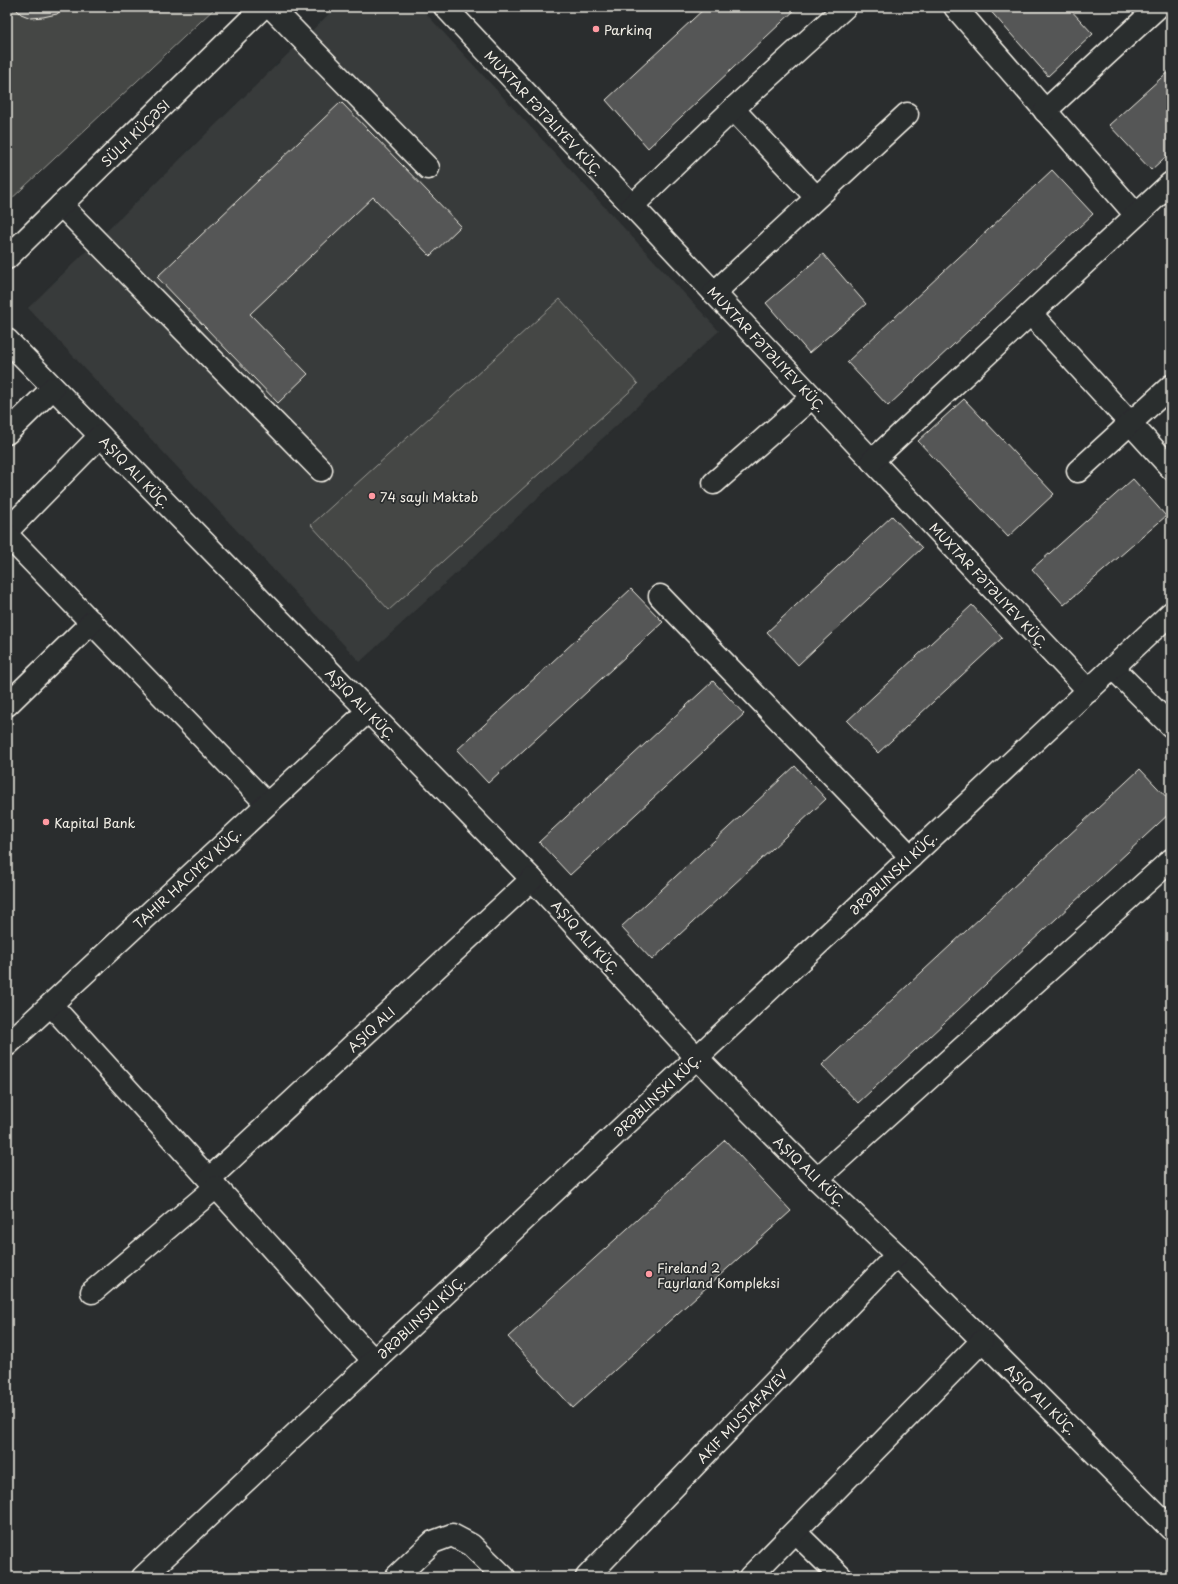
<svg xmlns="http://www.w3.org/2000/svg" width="1178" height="1584" font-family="'Playpen Sans',sans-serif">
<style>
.built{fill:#373a3a}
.green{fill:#444645;stroke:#9c9c96}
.building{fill:#555756;stroke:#f4f1e8}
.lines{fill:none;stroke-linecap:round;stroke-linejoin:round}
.minor-casing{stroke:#f4f1e8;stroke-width:25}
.minor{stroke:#2a2d2e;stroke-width:22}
.poi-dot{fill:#ff9aa2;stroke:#2a2d2e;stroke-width:1.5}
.labels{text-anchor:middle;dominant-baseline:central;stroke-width:3.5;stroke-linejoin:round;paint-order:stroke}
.poi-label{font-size:13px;fill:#f4f1e8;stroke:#2a2d2e;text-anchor:start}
.street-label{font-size:13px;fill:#f4f1e8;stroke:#2a2d2e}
</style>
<rect width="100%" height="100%" fill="#2a2d2e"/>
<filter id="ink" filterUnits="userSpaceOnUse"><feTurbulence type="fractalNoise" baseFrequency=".025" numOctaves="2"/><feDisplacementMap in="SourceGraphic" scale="8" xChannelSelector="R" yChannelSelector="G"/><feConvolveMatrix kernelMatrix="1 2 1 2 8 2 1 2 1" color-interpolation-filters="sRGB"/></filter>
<g filter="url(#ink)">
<polygon class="built" points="336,7 420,7 719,331 360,662 28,308"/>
<g class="green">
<polygon points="7,7 216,7 7,203"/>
<polygon points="560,299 638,384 389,610 311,525"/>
</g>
<g class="building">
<polygon points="14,7 65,7 57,14 43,17 31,18 21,14"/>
<polygon points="706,7 798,7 648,148 606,100"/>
<polygon points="987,7 1068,7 1093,34 1048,76"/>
<polygon points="1171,69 1171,152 1151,170 1109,125"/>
<polygon points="341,102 461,226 430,256 373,197 250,314 308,374 278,403 157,277"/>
<polygon points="1052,170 1093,214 888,406 847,362"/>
<polygon points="823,254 866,304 809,353 766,303"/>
<polygon points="964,399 1054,494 1008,537 918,441"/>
<polygon points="1133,479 1166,516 1064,605 1032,569"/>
<polygon points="892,516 922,548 798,665 767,632"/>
<polygon points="631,589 663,622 488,783 457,750"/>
<polygon points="972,605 1002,638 878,753 847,721"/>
<polygon points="713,681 744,714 570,875 539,842"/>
<polygon points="795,766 826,799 652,960 621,927"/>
<polygon points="1140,769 1171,802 1171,812 858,1103 822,1065"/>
<polygon points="725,1140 791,1211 573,1408 508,1337"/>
</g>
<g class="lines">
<g class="minor-casing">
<g id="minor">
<polyline points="271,7 428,168"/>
<polyline points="445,7 1089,691"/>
<polyline points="955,7 1136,215"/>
<polyline points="733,109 816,197"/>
<polyline points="1045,111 1158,7"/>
<polyline points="61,205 321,470"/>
<polyline points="632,206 733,109 845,7"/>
<polyline points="7,258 263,7"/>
<polyline points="714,293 907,114"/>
<polyline points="1031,314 1171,468"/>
<polyline points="7,340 532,879 697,1058 817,1179 897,1255 1171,1529"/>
<polyline points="7,433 53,388"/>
<polyline points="872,461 1171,183"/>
<polyline points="1078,471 1171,386"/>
<polyline points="714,483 812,397"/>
<polyline points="7,531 100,436"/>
<polyline points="7,535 267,804"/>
<polyline points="660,596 911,857"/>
<polyline points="1113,668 1171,726"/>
<polyline points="7,705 92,622"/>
<polyline points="51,1005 374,1361"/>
<polyline points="7,1045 368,711"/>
<polyline points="209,1179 532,879"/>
<polyline points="817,1179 1171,860"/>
<polyline points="92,1292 216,1187"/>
<polyline points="795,1532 841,1577"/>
<polyline points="143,1577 1171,613"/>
<polyline points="396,1577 433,1542 452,1535 471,1545 504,1577"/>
<polyline points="587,1577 897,1255"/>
<polyline points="750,1577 982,1341"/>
</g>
</g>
<use href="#minor" class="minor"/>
</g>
</g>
<g class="poi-dot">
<circle cx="596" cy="29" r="4"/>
<circle cx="372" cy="496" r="4"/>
<circle cx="46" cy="822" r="4"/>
<circle cx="649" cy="1274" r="4"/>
</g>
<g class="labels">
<g class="poi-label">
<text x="604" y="29">Parkinq</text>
<text x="380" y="496">74 saylı Məktəb</text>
<text x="54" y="822">Kapital Bank</text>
<text x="657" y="1267">Fireland 2<tspan x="657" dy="15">Fayrland Kompleksi</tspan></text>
</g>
<g class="street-label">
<text transform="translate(544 113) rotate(47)">MUXTAR FƏTƏLIYEV KÜÇ.</text>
<text transform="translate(135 133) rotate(-44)">SÜLH KÜÇƏSI</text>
<text transform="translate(767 349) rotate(47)">MUXTAR FƏTƏLIYEV KÜÇ.</text>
<text transform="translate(135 472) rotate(46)">AŞIQ ALI KÜÇ.</text>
<text transform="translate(989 585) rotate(47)">MUXTAR FƏTƏLIYEV KÜÇ.</text>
<text transform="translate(361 704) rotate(46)">AŞIQ ALI KÜÇ.</text>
<text transform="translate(893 873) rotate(-43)">ƏRƏBLINSKI KÜÇ.</text>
<text transform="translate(187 878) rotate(-43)">TAHIR HACIYEV KÜÇ.</text>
<text transform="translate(586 937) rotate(48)">AŞIQ ALI KÜÇ.</text>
<text transform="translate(371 1029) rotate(-43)">AŞIQ ALI</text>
<text transform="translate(657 1095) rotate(-43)">ƏRƏBLINSKI KÜÇ.</text>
<text transform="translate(810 1171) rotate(44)">AŞIQ ALI KÜÇ.</text>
<text transform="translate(421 1317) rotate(-43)">ƏRƏBLINSKI KÜÇ.</text>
<text transform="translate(1041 1399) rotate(45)">AŞIQ ALI KÜÇ.</text>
<text transform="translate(742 1416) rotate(-46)">AKIF MUSTAFAYEV</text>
</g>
</g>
<rect width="1178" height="1584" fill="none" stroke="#2a2d2e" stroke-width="24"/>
<rect x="12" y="12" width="1154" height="1560" fill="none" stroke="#f4f1e8" stroke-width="1.5" filter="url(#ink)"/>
</svg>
